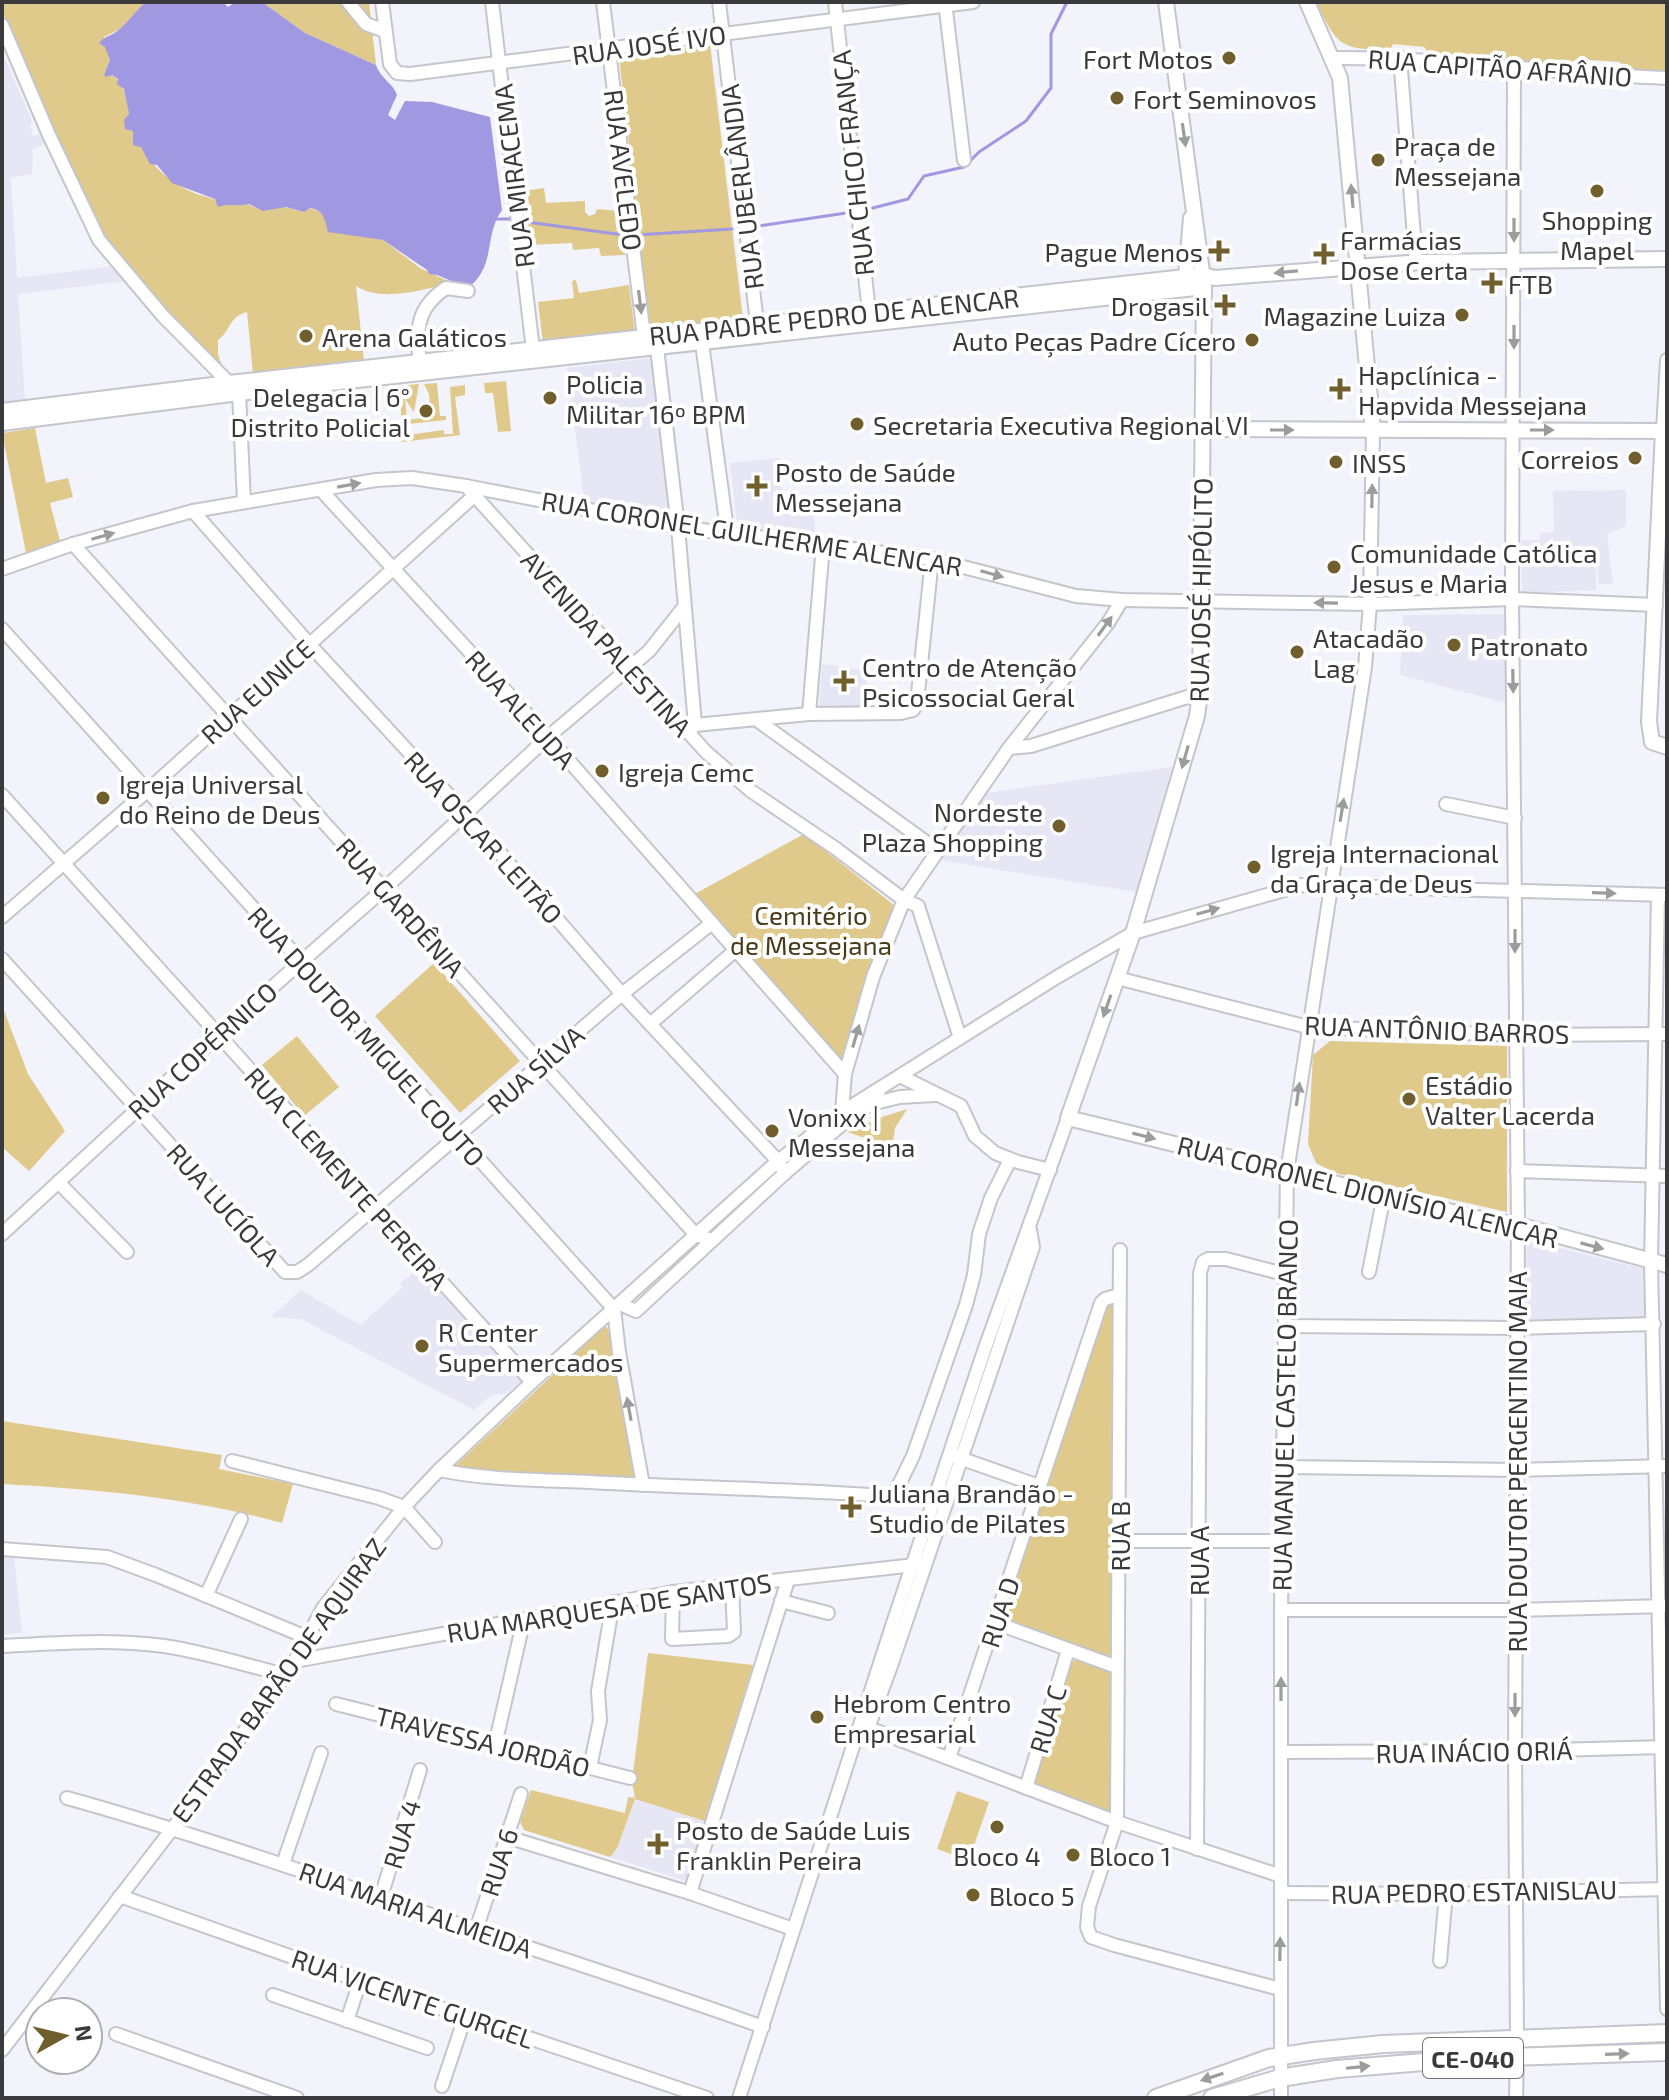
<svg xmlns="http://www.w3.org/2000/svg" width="1669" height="2100" font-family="'Exo 2',sans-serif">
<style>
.built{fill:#e7e6f4}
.green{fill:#dfc98b}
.water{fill:#a098e0}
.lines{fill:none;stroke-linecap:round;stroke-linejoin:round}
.stream{stroke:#a098e0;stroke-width:3}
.minor-casing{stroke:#c5c5cc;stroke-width:16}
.major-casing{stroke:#c5c5cc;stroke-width:18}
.highway-casing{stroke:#c5c5cc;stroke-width:20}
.minor{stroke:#fff;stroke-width:12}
.major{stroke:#fff;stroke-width:14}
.highway{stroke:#fff;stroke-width:16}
.oneway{fill:#9c9c9e}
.poi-dot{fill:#705f2d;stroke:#fff;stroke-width:3}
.labels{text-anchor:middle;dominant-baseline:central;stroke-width:8;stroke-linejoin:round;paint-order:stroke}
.shield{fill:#fff;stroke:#757577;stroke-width:2}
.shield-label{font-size:24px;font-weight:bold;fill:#3a3a3d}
.street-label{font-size:26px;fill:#3a3a3d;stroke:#fff}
.poi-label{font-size:26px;fill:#3a3a3d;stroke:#fff;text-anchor:start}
.park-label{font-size:26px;fill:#483c1a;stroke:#fff}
</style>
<rect width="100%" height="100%" fill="#f3f3fb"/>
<g class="built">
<polygon points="2,52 33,123 30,126 33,136 40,134 45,144 33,149 32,174 11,178 17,278 114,266 125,281 18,294 25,400 2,403"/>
<polygon points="651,358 672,523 585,506 567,368"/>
<polygon points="779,458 784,512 813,509 816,540 738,531 730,463"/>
<polygon points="1626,490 1626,526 1607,534 1613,584 1599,584 1596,556 1596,590 1522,593 1522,540 1540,540 1540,533 1554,532 1553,491"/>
<polygon points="1506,614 1506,703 1400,675 1403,615"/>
<polygon points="822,664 868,671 864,708 819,707"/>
<polygon points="1172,767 1137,892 940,860 986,793"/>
<polygon points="1527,1240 1645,1269 1646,1322 1529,1322 1524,1312"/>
<polygon points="418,1268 521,1381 506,1394 491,1395 474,1410 301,1319 271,1317 301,1290 360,1325 403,1287 400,1284"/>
<polygon points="2,1554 14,1555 22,1633 2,1635"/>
<polygon points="635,1799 705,1821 686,1881 610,1857 617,1848"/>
</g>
<g class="green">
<path d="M 2,2 L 146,2 L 120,29 L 104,37 L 110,60 L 104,75 L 112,75 C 130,88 126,111 133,130 C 144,162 174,189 207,197 C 220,201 236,208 248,204 C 262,212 269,208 283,207 C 289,207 297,211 304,212 L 310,208 L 320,212 L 337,232 L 383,240 L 420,268 L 452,283 C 424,289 382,303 356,286 L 364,361 L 253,374 L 247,312 C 228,317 231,331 218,340 L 218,355 L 223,368 C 178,323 133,277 97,223 L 2,11 Z"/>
<polygon points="262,2 369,2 376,65 305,33"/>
<path d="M 1316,2 L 1667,2 L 1667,72 L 1624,69 L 1620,62 L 1576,59 L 1569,65 L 1564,64 L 1430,55 L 1424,47 L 1393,44 L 1390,50 C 1340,49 1338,47 1316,2 Z"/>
<polygon points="710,44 743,319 650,329 619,57"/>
<polygon points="544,188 546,203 585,201 585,212 589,216 595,214 597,209 620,211 625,255 601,256 599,248 573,250 572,243 530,245 524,191"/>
<polygon points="576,280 579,293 629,285 635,333 543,343 538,302 574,298 572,281"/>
<polygon points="506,381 511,431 498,432 493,393 485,393 484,383"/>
<polygon points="437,383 440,416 446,416 446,420 408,424 408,435 444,430 444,434 453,434 450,387 465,385 465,395 455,397 460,435 401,442 401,386 419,384 414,412 405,399 407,420 431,417 429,394 424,384"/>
<polygon points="35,428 46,483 68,478 73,497 50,503 61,545 27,558 2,433"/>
<polygon points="804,834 895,906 843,1074 691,896"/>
<polygon points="434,963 520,1061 460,1113 375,1016"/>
<polygon points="3,1008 28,1074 65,1131 29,1171 2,1147"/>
<polygon points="297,1036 339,1087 304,1116 262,1065"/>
<polygon points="1330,1041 1507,1046 1507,1212 1335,1173 1316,1163 1308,1144 1313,1055"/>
<polygon points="907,1109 895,1128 892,1148 848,1132 879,1118"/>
<polygon points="1118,1296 1117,1667 996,1623 1102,1304"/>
<polygon points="605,1326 608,1328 634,1477 459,1470 455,1466"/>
<path d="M 2,1421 L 222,1455 L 219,1469 L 293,1484 L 282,1523 C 191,1498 96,1489 2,1484 Z"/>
<polygon points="648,1653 753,1665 705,1821 635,1799 617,1848 610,1857 524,1830 520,1822 531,1790 625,1813 628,1797 635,1798 632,1782"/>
<polygon points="1079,1658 1116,1673 1111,1811 1109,1812 1034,1783 1070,1663"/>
<polygon points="957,1791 989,1802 969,1860 937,1849"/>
</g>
<path class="water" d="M 146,2 L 223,2 L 228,7 L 235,2 L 262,2 L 305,33 L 376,65 C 380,78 393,83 397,95 L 388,115 L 395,120 L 405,101 L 432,102 L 490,117 L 502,210 C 483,237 497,265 468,288 L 437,275 L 429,274 L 427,270 L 383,240 L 328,232 C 325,220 324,210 310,208 L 304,212 L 286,207 L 263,211 L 249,204 C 237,207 231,203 218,207 L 215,199 L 172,183 L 157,165 L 150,164 L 141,147 L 133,145 L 133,131 L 125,129 L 124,120 L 129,114 L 124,89 L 117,84 L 118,79 L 112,75 L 106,77 L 104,75 L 110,60 L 105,47 L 99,43 C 105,36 109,37 116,32 C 128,23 135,11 146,2 Z"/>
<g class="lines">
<g class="stream">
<polyline points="861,211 908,199 924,176 964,167 979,152 1026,121 1051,88 1051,34 1067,2"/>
<polyline points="496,219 511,219"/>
<polyline points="527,222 624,235"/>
<polyline points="758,226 853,212"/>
<polyline points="636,235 732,229"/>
</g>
<g class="minor-casing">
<g id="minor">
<polyline points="348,2 366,24 385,31"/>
<polyline points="382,2 390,64 397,73 410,74 973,2"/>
<polyline points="492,2 533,350"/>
<polyline points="603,2 643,328 657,348 678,527 695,725 688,733"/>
<polyline points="719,2 757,323"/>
<polyline points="835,2 870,321"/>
<polyline points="945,2 964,160"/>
<polyline points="2,25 49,135 99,240 163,316 239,393 244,502"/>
<polyline points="1400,57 1416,262"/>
<path d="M 1332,58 C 1444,57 1555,74 1667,78"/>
<polyline points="1514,68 1512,599 1518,1225 1515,1751 1517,2039"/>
<polyline points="702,343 726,522"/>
<path d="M 420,362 C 415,331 417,307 446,288 L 468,291"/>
<polyline points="1663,431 1667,360"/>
<polyline points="466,486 706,752 751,791 835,848 904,900 918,906 960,1038"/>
<polyline points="321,490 548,737 845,1074"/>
<polyline points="193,511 310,645 466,814 622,994 778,1161 785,1173"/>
<polyline points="73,544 696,1235 712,1240"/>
<polyline points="2,569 73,544 193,511 376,480 412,478 466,486 678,527 932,559 1076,596 1122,600 1370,604 1512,599 1656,605"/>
<polyline points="2,629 614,1309 619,1352 643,1485"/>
<polyline points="809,714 823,545"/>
<polyline points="757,720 937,850"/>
<polyline points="695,725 809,714 901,713 913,710 917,703 932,559"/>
<polyline points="1009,748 1031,746 1200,693"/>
<polyline points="2,795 532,1382"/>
<polyline points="1446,804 1515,818"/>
<polyline points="1658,895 1651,1262 1667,2009"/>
<polyline points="2,917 147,791 475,495"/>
<polyline points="2,959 285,1272 297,1272 308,1265 622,994 712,923"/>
<polyline points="1117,978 1308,1027 1515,1035 1667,1034"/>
<polyline points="650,1024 730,955"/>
<polyline points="900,1076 961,1106 975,1136 995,1153 1018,1162 1050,1170"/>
<polyline points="871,1104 900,1097 935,1095"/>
<polyline points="842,1112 845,1074 873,977 904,900 1009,748 1108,623 1122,600"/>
<polyline points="1517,1171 1667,1176"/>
<polyline points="58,1182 127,1252"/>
<polyline points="2,1234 218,1035 384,889 548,737 649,651 684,607"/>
<polyline points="1120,1250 1117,1822 1089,1906 1087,1927 1091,1937 1114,1945 1280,1989"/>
<polyline points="1369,1272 1384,1195"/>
<polyline points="620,1304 636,1311 785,1173 847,1120 871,1104 880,1089"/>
<polyline points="1284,1326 1517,1328 1654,1324"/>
<polyline points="954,1456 1039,1486"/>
<polyline points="232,1461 379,1498 404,1507 435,1542"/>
<polyline points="1284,1467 1518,1470 1667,1466"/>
<path d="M 439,1470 C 488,1480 541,1480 590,1482 C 708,1489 826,1489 943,1501"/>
<polyline points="893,1497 913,1456 966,1305 974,1275 979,1234 991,1198 1010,1160"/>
<polyline points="1120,1541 1283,1541"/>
<polyline points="2,1549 107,1557 156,1575 306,1637"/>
<polyline points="673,1592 672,1639 728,1636 734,1632 732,1585"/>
<polyline points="206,1596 241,1519"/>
<polyline points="781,1601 828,1613"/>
<polyline points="1281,1610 1515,1610 1667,1606"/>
<polyline points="996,1623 1117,1667"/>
<path d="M 2,1646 C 56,1643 110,1639 164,1646 C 205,1652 245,1665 285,1675"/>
<polyline points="295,1661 673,1592 924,1564"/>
<polyline points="336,1704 630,1778"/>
<polyline points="863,1726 1117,1822 1281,1876"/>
<polyline points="857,1733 868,1728 891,1666 1033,1247 1030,1230"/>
<polyline points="495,1745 524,1619"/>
<polyline points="1281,1752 1515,1751 1665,1747"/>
<polyline points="949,1758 1101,1303 1105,1299 1119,1295"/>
<polyline points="590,1767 600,1720 598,1691 613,1602"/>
<polyline points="1026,1788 1068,1650"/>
<path d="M 67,1798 C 203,1836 336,1883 470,1928 C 568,1961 666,1992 763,2027"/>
<polyline points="507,1837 690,1893 793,1929"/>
<polyline points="1197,1849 1200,1273 1203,1262 1208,1259 1226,1259 1284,1274"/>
<polyline points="283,1864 321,1753"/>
<polyline points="690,1893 788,1580"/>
<polyline points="1281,1893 1446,1894 1667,1889"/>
<polyline points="120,1896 360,1981 707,2098"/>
<polyline points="381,1897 420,1770"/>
<polyline points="476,1930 521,1794"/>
<polyline points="1440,1961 1446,1894"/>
<polyline points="273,1995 427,2048"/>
<polyline points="347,2021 360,1981"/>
<polyline points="116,2034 297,2098"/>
<polyline points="2,2050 206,1785 295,1661 323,1608 404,1507 439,1470 532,1382 778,1161 842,1112 1057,977 1133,933 1302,885 1667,895"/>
<polyline points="442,2086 465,2017"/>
<polyline points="739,2098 894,1620 985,1348 1068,1118"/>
<polyline points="1281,2098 1281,1610 1287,1172 1365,667 1370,604 1373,431"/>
<polyline points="1516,2098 1517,2057"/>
</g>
</g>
<g class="major-casing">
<g id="major">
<polyline points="1166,2 1204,287 1200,693 1197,716 1133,933 1068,1118 1481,1219 1518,1225 1667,1265"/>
<polyline points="1307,2 1340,78 1373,431"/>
<polyline points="1186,276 1191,218"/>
<polyline points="2,411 229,383 1203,275 1215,278 1421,262 1667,259"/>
<polyline points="2,423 239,393 1204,287"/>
<polyline points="1204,429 1667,431"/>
<polyline points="1663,431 1649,722 1652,742 1667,747"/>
</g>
</g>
<g class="highway-casing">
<g id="highway">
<polyline points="1156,2098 1269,2058 1314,2051 1383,2044 1667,2033"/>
<polyline points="1212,2098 1280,2078 1337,2069 1473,2058 1667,2052"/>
</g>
</g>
<use href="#minor" class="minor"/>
<use href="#major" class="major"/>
<use href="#highway" class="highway"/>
</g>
<defs><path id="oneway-solid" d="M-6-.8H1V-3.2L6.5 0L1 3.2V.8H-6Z" transform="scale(2)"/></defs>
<g class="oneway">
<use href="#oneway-solid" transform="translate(1184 135) rotate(82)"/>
<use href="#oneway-solid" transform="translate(1352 196) rotate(-95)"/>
<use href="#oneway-solid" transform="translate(1514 230) rotate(90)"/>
<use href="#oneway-solid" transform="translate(1286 272) rotate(175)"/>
<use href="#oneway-solid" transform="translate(640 302) rotate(83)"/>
<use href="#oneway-solid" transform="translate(1514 337) rotate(90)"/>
<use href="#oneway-solid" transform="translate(1282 430)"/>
<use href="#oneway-solid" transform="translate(1542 430)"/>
<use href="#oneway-solid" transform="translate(349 485) rotate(-10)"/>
<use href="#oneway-solid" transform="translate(1372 496) rotate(-89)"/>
<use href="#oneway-solid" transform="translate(103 536) rotate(-16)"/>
<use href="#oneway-solid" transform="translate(992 574) rotate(16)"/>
<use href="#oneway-solid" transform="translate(1326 603) rotate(-179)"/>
<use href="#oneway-solid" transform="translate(1105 626) rotate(-54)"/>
<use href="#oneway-solid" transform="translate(1513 681) rotate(89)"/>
<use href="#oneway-solid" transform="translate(1185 757) rotate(106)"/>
<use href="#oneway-solid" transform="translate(1342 810) rotate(-81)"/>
<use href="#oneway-solid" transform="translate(1604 893) rotate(2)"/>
<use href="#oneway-solid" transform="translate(1208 911) rotate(-16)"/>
<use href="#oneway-solid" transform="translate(1515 941) rotate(90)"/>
<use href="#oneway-solid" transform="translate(1107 1006) rotate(109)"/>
<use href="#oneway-solid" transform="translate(856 1036) rotate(-74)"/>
<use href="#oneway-solid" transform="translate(1298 1094) rotate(-82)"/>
<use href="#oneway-solid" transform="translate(1144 1136) rotate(14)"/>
<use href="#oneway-solid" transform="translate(1592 1246) rotate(15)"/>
<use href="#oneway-solid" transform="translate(629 1409) rotate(-100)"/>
<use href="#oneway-solid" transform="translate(1281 1689) rotate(-90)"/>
<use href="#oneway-solid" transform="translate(1515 1705) rotate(90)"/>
<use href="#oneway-solid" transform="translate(1280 1949) rotate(-89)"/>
<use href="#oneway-solid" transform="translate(1617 2054) rotate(-2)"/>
<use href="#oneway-solid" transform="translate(1358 2067) rotate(-6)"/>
<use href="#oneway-solid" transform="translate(1212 2077) rotate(162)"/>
</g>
<g class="poi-dot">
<circle cx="1229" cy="58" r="8"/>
<circle cx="1117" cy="98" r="8"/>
<circle cx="1378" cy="160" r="8"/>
<circle cx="1597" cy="191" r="8"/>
<path d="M1215 239h8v8h8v8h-8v8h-8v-8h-8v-8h8z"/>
<path d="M1320 242h8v8h8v8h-8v8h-8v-8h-8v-8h8z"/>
<path d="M1488 271h8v8h8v8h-8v8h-8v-8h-8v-8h8z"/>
<path d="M1221 293h8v8h8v8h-8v8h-8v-8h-8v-8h8z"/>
<circle cx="1462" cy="315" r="8"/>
<circle cx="306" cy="336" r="8"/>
<circle cx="1252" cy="340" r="8"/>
<path d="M1336 377h8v8h8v8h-8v8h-8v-8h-8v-8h8z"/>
<circle cx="550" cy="398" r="8"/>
<circle cx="426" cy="411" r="8"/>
<circle cx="857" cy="424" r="8"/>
<circle cx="1635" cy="458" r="8"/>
<circle cx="1336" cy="462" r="8"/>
<path d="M753 474h8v8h8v8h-8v8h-8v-8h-8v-8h8z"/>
<circle cx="1334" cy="567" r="8"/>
<circle cx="1454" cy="645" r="8"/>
<circle cx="1297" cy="652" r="8"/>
<path d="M840 669h8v8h8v8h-8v8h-8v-8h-8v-8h8z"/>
<circle cx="602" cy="771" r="8"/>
<circle cx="103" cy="798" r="8"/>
<circle cx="1059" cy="826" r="8"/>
<circle cx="1254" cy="867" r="8"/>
<circle cx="1409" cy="1099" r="8"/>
<circle cx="772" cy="1131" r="8"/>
<circle cx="422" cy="1346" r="8"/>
<path d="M847 1495h8v8h8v8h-8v8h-8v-8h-8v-8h8z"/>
<circle cx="817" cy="1717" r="8"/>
<circle cx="997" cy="1827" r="8"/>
<path d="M654 1832h8v8h8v8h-8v8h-8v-8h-8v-8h8z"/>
<circle cx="1073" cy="1855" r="8"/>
<circle cx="973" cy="1895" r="8"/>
</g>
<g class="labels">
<rect class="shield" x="1423" y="2038" width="100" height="40" rx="6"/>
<g class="shield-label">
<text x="1473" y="2058">CE-040</text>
</g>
<g class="street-label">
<text transform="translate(649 44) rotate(-8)">RUA JOSÉ IVO</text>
<text transform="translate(1500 67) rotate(4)">RUA CAPITÃO AFRÂNIO</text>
<text transform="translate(852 163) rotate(-96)">RUA CHICO FRANÇA</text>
<text transform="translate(624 170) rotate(83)">RUA AVELEDO</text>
<text transform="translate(513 176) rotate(-97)">RUA MIRACEMA</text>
<text transform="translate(741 187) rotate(-97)">RUA UBERLÂNDIA</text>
<text transform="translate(834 316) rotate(-6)">RUA PADRE PEDRO DE ALENCAR</text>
<text transform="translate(752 533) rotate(9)">RUA CORONEL GUILHERME ALENCAR</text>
<text transform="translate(1200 590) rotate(-89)">RUA JOSÉ HIPÓLITO</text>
<text transform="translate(607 643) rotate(48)">AVENIDA PALESTINA</text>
<text transform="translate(257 691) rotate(-42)">RUA EUNICE</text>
<text transform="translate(521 709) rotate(48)">RUA ALEUDA</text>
<text transform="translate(484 837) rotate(48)">RUA OSCAR LEITÃO</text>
<text transform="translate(401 907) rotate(48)">RUA GARDÊNIA</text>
<text transform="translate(1437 1029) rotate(2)">RUA ANTÔNIO BARROS</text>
<text transform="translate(367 1036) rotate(48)">RUA DOUTOR MIGUEL COUTO</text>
<text transform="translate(202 1050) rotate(-42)">RUA COPÉRNICO</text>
<text transform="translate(535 1069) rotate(-41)">RUA SÍLVA</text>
<text transform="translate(347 1178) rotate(48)">RUA CLEMENTE PEREIRA</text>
<text transform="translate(1368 1191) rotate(14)">RUA CORONEL DIONÍSIO ALENCAR</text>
<text transform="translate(224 1204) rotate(48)">RUA LUCÍOLA</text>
<text transform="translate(1284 1405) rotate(-89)">RUA MANUEL CASTELO BRANCO</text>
<text transform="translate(1516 1462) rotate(-90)">RUA DOUTOR PERGENTINO MAIA</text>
<text transform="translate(1119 1536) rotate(-90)">RUA B</text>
<text transform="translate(1198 1561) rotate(-90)">RUA A</text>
<text transform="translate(609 1607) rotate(-9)">RUA MARQUESA DE SANTOS</text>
<text transform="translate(999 1612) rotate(-72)">RUA D</text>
<text transform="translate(278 1680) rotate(-54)">ESTRADA BARÃO DE AQUIRAZ</text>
<text transform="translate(1047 1719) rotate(-73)">RUA C</text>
<text transform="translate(483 1741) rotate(14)">TRAVESSA JORDÃO</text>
<text transform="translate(1474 1751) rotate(-1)">RUA INÁCIO ORIÁ</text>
<text transform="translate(401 1834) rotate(-73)">RUA 4</text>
<text transform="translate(498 1862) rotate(-72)">RUA 6</text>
<text transform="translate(1474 1891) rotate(-1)">RUA PEDRO ESTANISLAU</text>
<text transform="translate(416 1909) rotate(19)">RUA MARIA ALMEIDA</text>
<text transform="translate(413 1998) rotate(19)">RUA VICENTE GURGEL</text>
</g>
<g class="poi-label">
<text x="1213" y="58" text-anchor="end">Fort Motos</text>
<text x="1133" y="98">Fort Seminovos</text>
<text x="1394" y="145">Praça de<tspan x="1394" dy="30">Messejana</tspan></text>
<text x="1597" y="219" text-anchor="middle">Shopping<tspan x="1597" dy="30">Mapel</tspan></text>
<text x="1340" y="239">Farmácias<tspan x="1340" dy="30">Dose Certa</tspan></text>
<text x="1203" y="251" text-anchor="end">Pague Menos</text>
<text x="1508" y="283">FTB</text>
<text x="1209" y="305" text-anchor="end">Drogasil</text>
<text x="1446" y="315" text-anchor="end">Magazine Luiza</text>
<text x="322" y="336">Arena Galáticos</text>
<text x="1236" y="340" text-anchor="end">Auto Peças Padre Cícero</text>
<text x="1358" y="374">Hapclínica -<tspan x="1358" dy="30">Hapvida Messejana</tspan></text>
<text x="566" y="383">Policia<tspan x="566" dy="30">Militar 16º BPM</tspan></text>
<text x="410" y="396" text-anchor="end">Delegacia | 6°<tspan x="410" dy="30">Distrito Policial</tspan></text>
<text x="873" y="424">Secretaria Executiva Regional VI</text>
<text x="1619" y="458" text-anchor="end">Correios</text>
<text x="1352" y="462">INSS</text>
<text x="775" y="471">Posto de Saúde<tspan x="775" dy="30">Messejana</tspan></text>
<text x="1350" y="552">Comunidade Católica<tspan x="1350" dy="30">Jesus e Maria</tspan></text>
<text x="1313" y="637">Atacadão<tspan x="1313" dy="30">Lag</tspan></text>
<text x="1470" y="645">Patronato</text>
<text x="862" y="666">Centro de Atenção<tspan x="862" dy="30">Psicossocial Geral</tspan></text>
<text x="618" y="771">Igreja Cemc</text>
<text x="119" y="783">Igreja Universal<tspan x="119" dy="30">do Reino de Deus</tspan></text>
<text x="1043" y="811" text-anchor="end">Nordeste<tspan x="1043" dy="30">Plaza Shopping</tspan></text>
<text x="1270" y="852">Igreja Internacional<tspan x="1270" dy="30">da Graça de Deus</tspan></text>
<text x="1425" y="1084">Estádio<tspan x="1425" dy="30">Valter Lacerda</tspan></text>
<text x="788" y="1116">Vonixx |<tspan x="788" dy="30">Messejana</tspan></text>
<text x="438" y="1331">R Center<tspan x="438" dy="30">Supermercados</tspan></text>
<text x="869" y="1492">Juliana Brandão -<tspan x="869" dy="30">Studio de Pilates</tspan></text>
<text x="833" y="1702">Hebrom Centro<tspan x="833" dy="30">Empresarial</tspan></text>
<text x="676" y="1829">Posto de Saúde Luis<tspan x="676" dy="30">Franklin Pereira</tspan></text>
<text x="997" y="1855" text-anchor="middle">Bloco 4</text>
<text x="1089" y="1855">Bloco 1</text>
<text x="989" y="1895">Bloco 5</text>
</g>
<g class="park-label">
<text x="811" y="914">Cemitério<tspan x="811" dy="30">de Messejana</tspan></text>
</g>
</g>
<rect width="1669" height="2100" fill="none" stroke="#3a3a3d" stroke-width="8"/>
<g transform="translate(64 2036) rotate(82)"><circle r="38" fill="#ffffff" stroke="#b0b0b1" stroke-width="2"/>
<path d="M0-6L14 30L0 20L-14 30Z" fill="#705f2d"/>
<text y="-12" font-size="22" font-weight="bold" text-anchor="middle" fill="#3a3a3d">N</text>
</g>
</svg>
